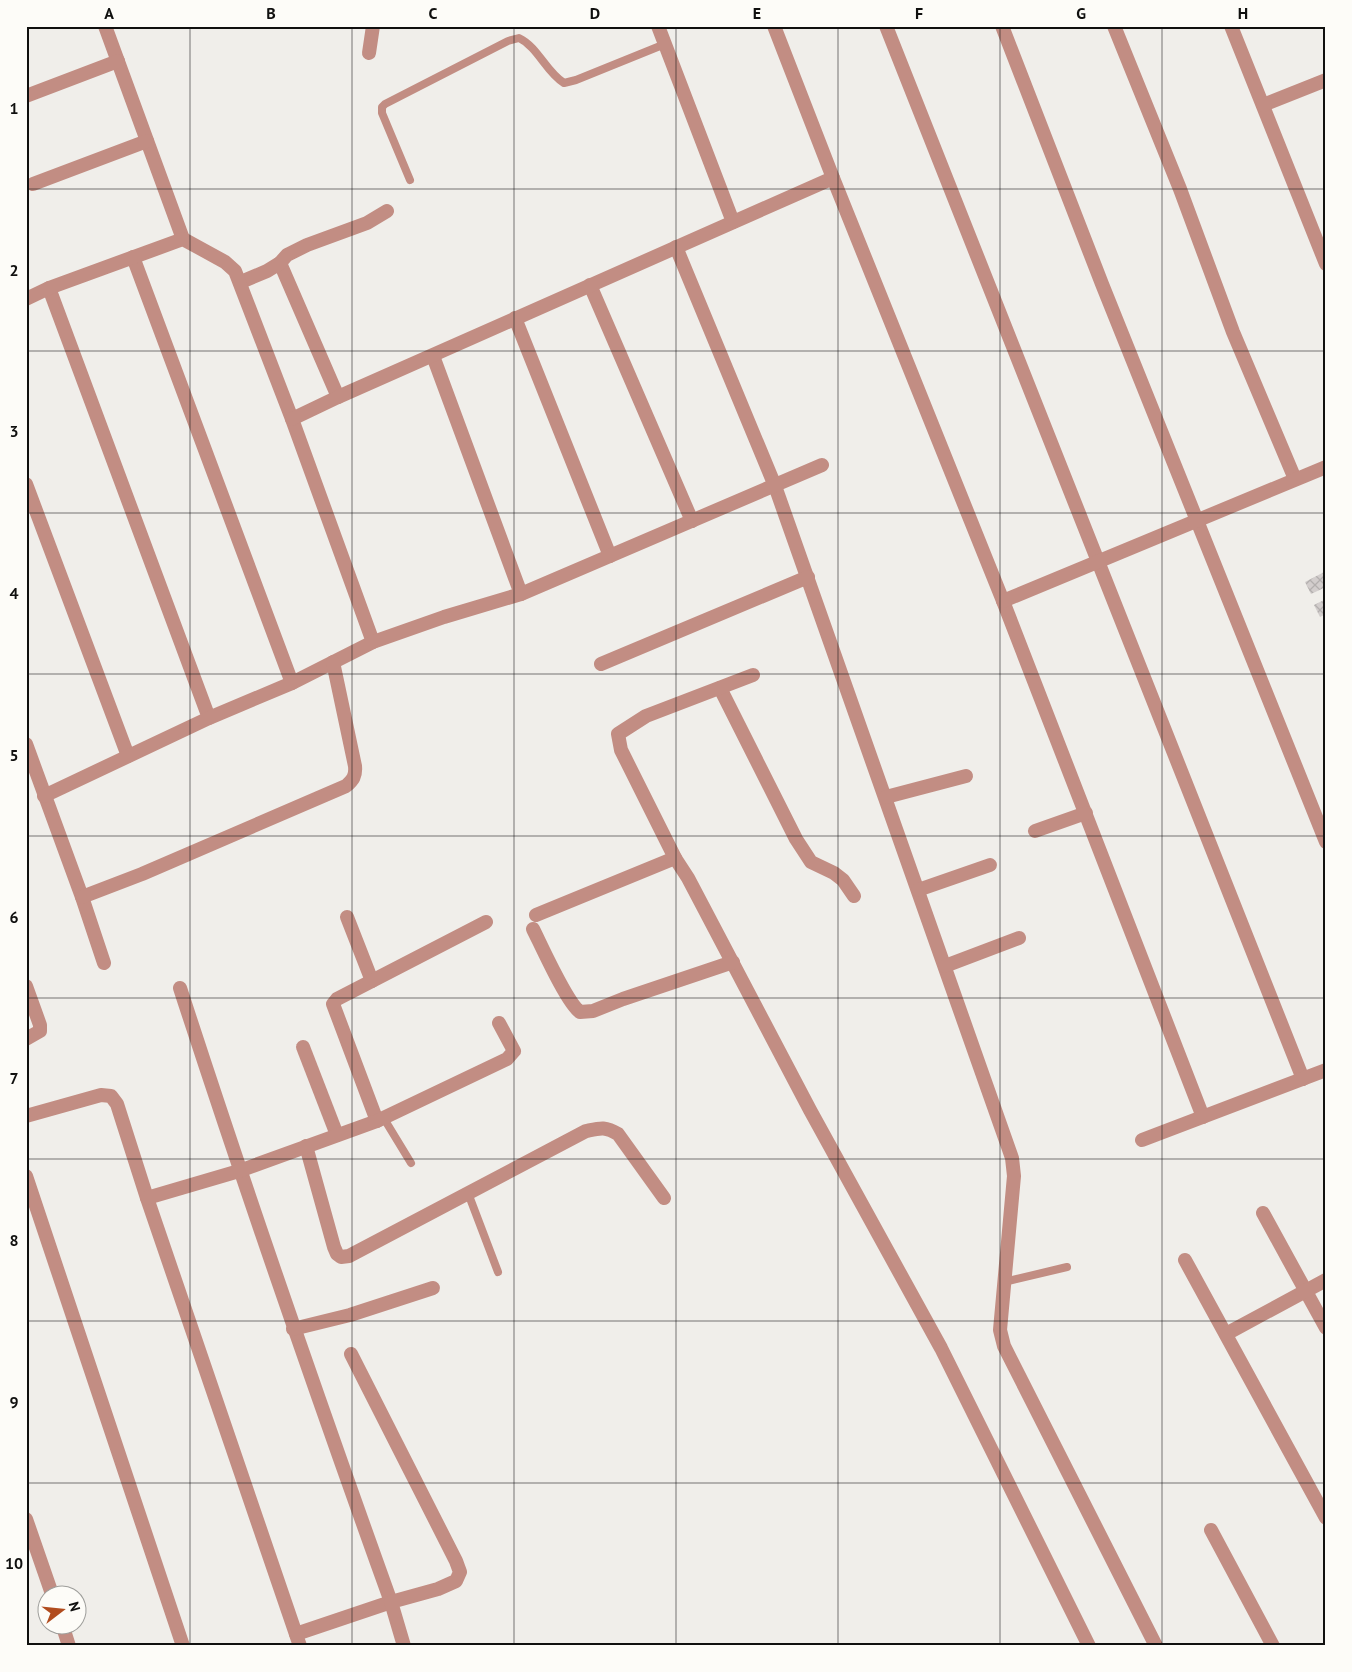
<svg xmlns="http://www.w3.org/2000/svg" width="1352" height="1672" font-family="'PT Sans',sans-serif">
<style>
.building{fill:url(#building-cross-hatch)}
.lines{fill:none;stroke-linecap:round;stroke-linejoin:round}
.service{stroke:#c28d83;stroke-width:8}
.minor{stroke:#c28d83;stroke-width:14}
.grid{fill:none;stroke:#10100f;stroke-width:1;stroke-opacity:0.55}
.neatline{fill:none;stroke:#10100f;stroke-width:2}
.grid-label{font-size:16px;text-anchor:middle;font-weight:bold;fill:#10100f}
</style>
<defs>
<pattern id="building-cross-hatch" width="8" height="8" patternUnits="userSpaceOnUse" patternTransform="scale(1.25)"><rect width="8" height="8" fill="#d2cdcc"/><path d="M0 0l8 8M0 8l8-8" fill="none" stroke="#b3afae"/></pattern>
</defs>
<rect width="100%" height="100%" fill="#f0eeea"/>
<g class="building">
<polygon points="1326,571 1326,587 1311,594 1305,582"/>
<polygon points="1326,599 1326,614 1320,617 1314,605"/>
</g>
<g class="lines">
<g class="service">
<path d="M 410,180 L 382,113 L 382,107 L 385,104 L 508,41 L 519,38 C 538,47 546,72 564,83 L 576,80 L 665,44"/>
<polyline points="383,1117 411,1163"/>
<polyline points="468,1193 498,1272"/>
<polyline points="1004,1282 1067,1267"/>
</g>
<g class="minor">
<polyline points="105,26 183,239"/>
<polyline points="658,26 733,222"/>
<polyline points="774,26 833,178 1003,601 1203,1117"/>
<polyline points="886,26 1303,1079"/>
<polyline points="1002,26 1102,284 1326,842"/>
<polyline points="1114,26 1180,189 1233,332 1295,479"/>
<polyline points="1231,26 1326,264"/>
<polyline points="369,53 373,26"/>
<polyline points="26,96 118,61"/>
<polyline points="1263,105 1326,80"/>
<polyline points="33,184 147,141"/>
<polyline points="676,247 775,486 1012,1158 1014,1176 1000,1330 1004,1346 1156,1646"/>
<polyline points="133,257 292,683"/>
<polyline points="280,263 338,397"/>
<polyline points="241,282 267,271 280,263 287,255 307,245 367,223 387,211"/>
<polyline points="590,285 692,521"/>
<polyline points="49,288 209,718"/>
<polyline points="26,299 49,288 183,239 225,262 235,271 292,419 373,642"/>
<polyline points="515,318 610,556"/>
<polyline points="433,356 521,594"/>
<polyline points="292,419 338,397 833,178"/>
<polyline points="26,484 128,756"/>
<polyline points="1003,601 1326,467"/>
<polyline points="601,664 808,577"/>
<polyline points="720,688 796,839 811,862 834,873 843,880 854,896"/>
<polyline points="26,744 82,897 104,963"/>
<polyline points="44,796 209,718 292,683 373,642 444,617 521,594 822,465"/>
<polyline points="886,797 966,776"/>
<polyline points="1035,831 1086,813"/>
<polyline points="675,858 621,750 618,734 646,716 753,675"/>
<polyline points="918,890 990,865"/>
<path d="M 82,897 L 142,874 L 346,786 C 353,780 356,776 355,766 L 333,662"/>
<polyline points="536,915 675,858 688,878 810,1110 941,1348 1089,1646"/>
<polyline points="347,917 372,981"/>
<path d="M 533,929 C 542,947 567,1003 580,1012 L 593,1011 L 623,999 L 733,962"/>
<polyline points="945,966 1019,938"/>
<polyline points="26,986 40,1025 40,1031 26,1039"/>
<path d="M 180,988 C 247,1194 318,1399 391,1602 L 296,1634"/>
<polyline points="303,1047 337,1135"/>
<polyline points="26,1116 101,1095 111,1096 117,1104 147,1198 300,1646"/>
<polyline points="377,1121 333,1004 337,999 486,922"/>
<polyline points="1142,1140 1326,1070"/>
<path d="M 306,1146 L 334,1247 L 337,1254 L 341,1257 L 349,1256 L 586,1131 C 600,1128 605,1126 618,1134 L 664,1198"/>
<polyline points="26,1176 183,1646"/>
<polyline points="147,1198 239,1171 377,1121 507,1059 514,1051 499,1023"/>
<polyline points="1263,1213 1326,1328"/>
<polyline points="1185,1260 1326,1518"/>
<polyline points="293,1329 350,1315 433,1288"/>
<polyline points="1226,1334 1326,1280"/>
<polyline points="351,1354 456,1561 460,1572 456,1581 438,1589 391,1602 404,1646"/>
<polyline points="26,1519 52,1594"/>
<polyline points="1211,1530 1273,1646"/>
<polyline points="62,1624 69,1646"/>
</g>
</g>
<path class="grid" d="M 190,26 L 190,1646M 352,26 L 352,1646M 514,26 L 514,1646M 676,26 L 676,1646M 838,26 L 838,1646M 1000,26 L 1000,1646M 1162,26 L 1162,1646M 26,189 L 1326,189M 26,351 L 1326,351M 26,513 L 1326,513M 26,674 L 1326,674M 26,836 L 1326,836M 26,998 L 1326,998M 26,1159 L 1326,1159M 26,1321 L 1326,1321M 26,1483 L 1326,1483"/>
<rect width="1352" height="1672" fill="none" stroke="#fdfcf8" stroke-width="55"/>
<g transform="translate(62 1610) rotate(74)"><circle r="24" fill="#fdfcf8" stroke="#9e9e9b"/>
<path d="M0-4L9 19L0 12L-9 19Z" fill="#b14c1e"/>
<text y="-8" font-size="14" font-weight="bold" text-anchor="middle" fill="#10100f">N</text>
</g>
<rect x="28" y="28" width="1296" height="1616" class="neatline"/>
<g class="grid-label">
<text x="109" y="19">A</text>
<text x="271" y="19">B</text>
<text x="433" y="19">C</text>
<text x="595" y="19">D</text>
<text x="757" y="19">E</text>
<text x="919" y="19">F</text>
<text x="1081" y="19">G</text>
<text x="1243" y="19">H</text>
<text x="14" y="114">1</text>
<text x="14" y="276">2</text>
<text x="14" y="437">3</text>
<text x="14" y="599">4</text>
<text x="14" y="761">5</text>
<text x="14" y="923">6</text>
<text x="14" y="1084">7</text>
<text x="14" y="1246">8</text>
<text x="14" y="1408">9</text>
<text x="14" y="1569">10</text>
</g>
</svg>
